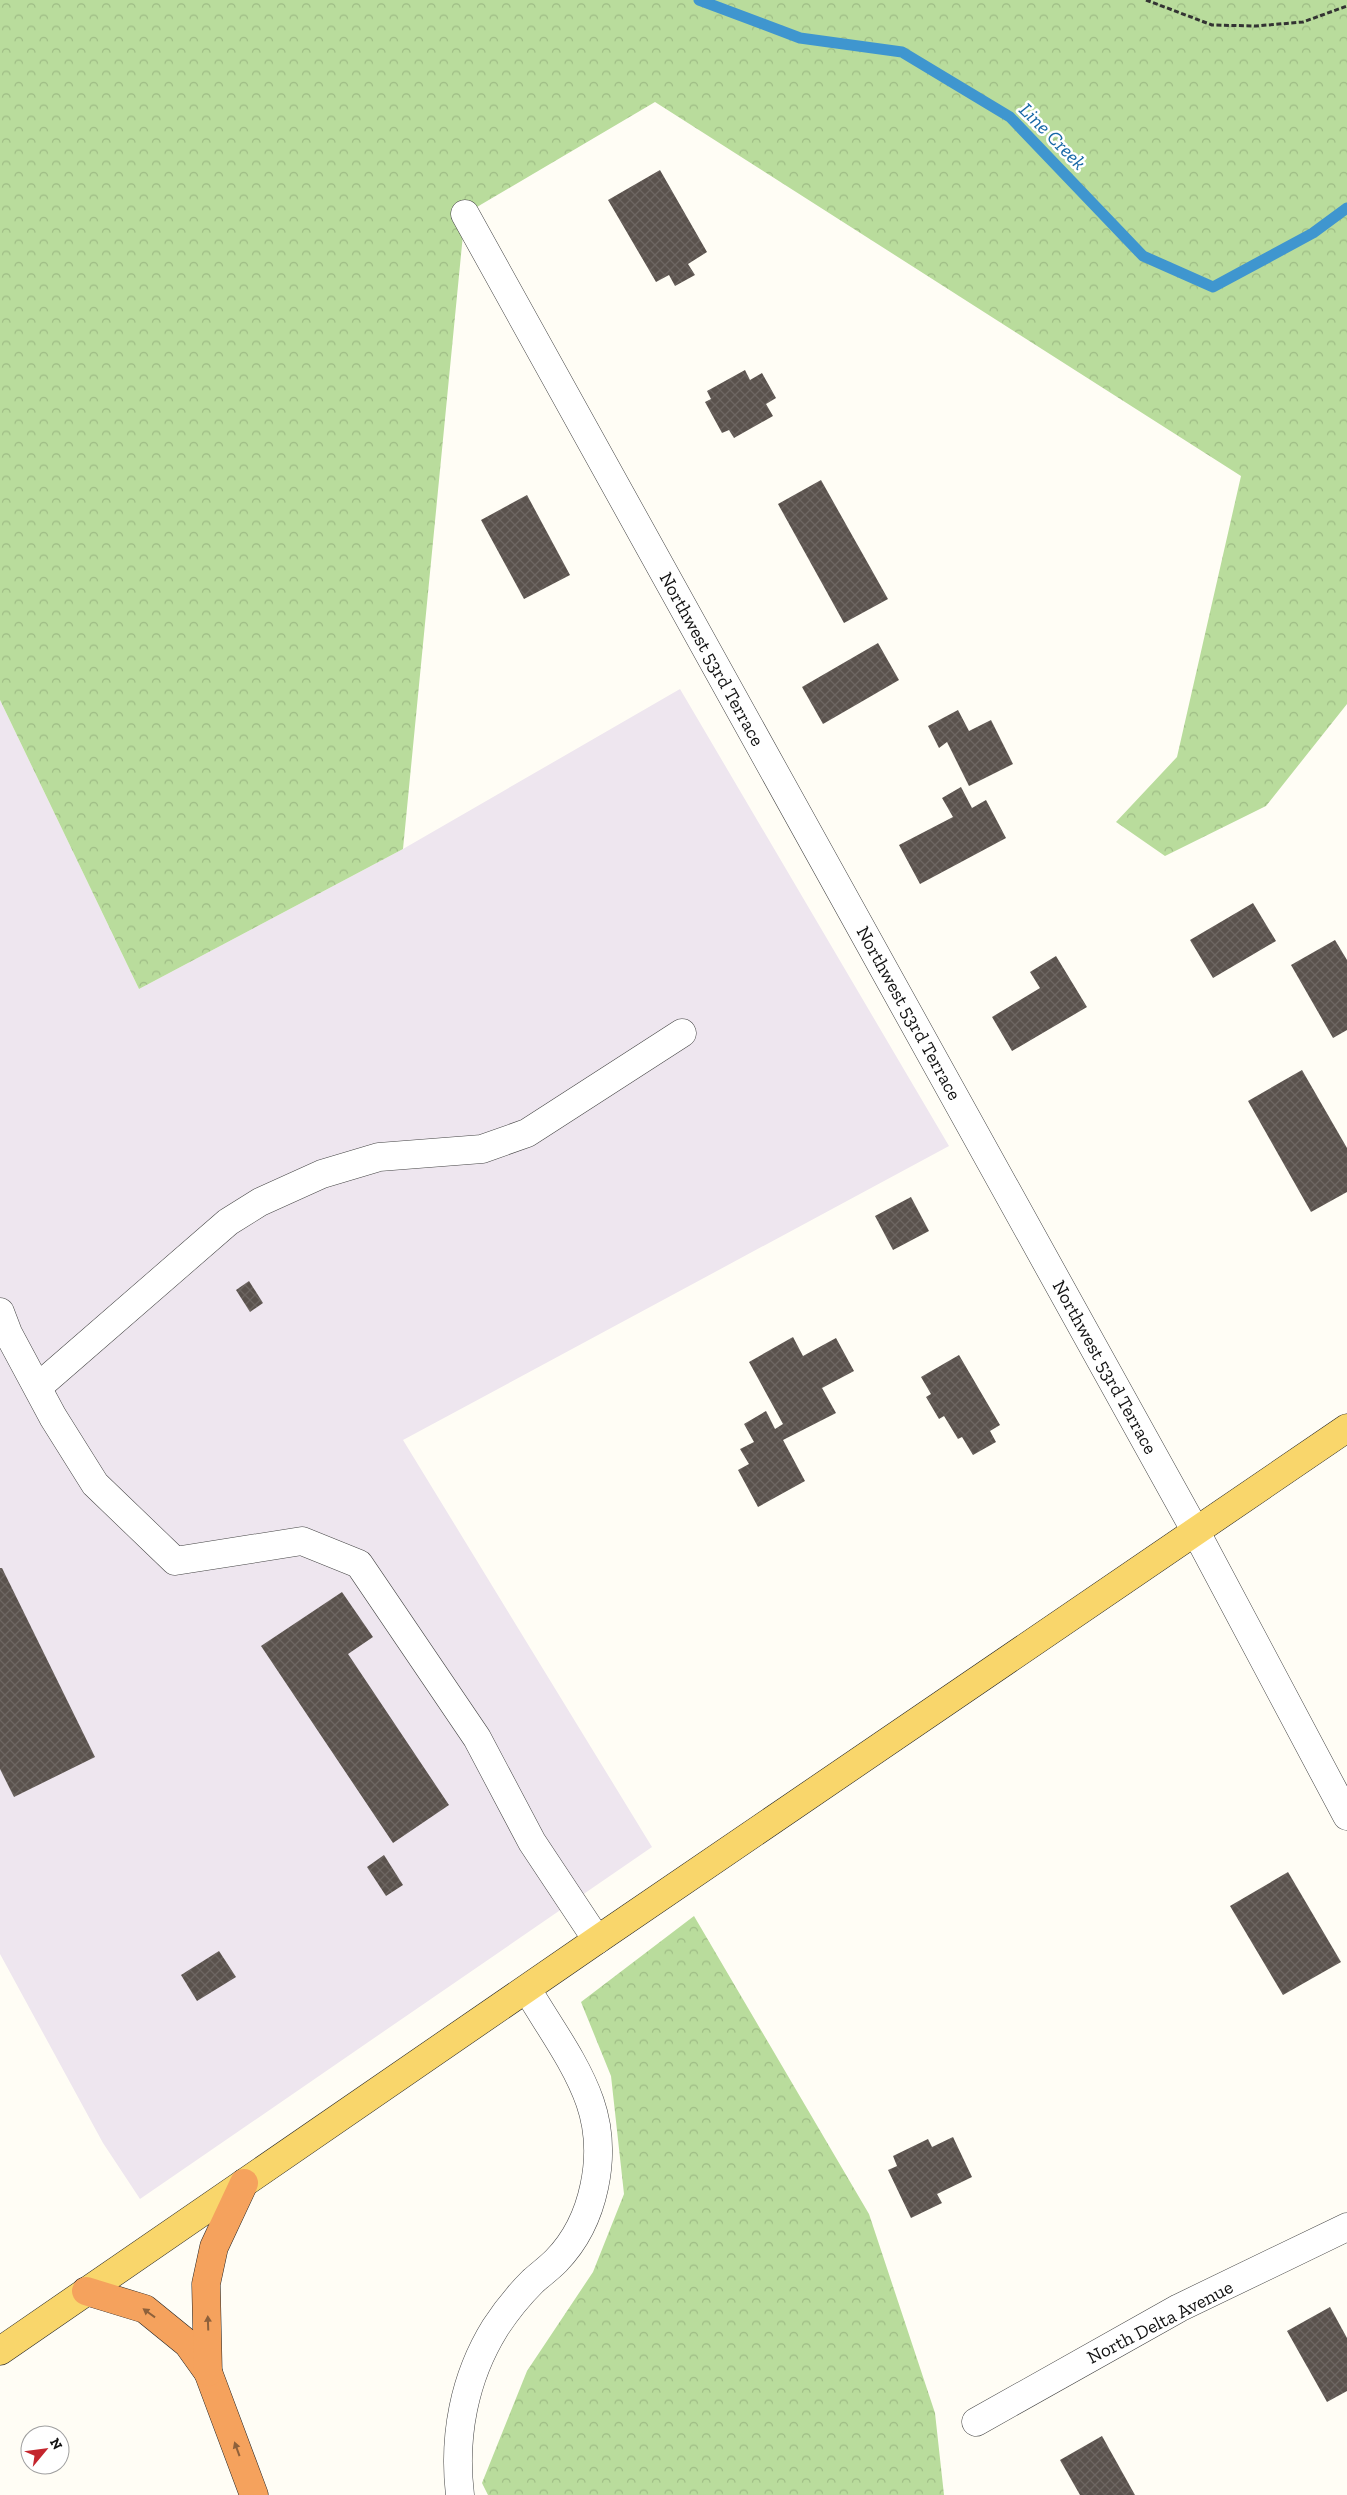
<svg xmlns="http://www.w3.org/2000/svg" width="1347" height="2495" font-family="'Zilla Slab',serif">
<style>
.industrial{fill:#eee6ef}
.forest{fill:url(#forest-crowns)}
.lines{fill:none;stroke-linecap:round;stroke-linejoin:round}
.stream{stroke:#3f96cf;stroke-width:11}
.building{fill:url(#building-cross-hatch)}
.minor-casing{stroke:#444;stroke-width:29}
.major-casing{stroke:#222;stroke-width:29}
.highway-casing{stroke:#222;stroke-width:29}
.path{stroke:#333;stroke-width:3;stroke-dasharray:5 2.5;stroke-linecap:butt}
.minor{stroke:#fff;stroke-width:28}
.major{stroke:#f9d66b;stroke-width:28}
.highway{stroke:#f5a25d;stroke-width:28}
.oneway{fill:#8e613b}
.labels{text-anchor:middle;dominant-baseline:central;stroke-width:5;stroke-linejoin:round;paint-order:stroke}
.street-label{font-size:19px;fill:#111;stroke:#fff}
.water-label{font-size:20px;font-style:italic;fill:#1768a6;stroke:#fff}
</style>
<defs>
<pattern id="forest-crowns" width="20" height="18" patternUnits="userSpaceOnUse" patternTransform="scale(1.25)"><rect width="20" height="18" fill="#b9dc9c"/><path d="M2 6a3 3 0 1 1 6 0M12 15a3 3 0 1 1 6 0" fill="none" stroke="#9ebc85"/></pattern>
<pattern id="building-cross-hatch" width="8" height="8" patternUnits="userSpaceOnUse" patternTransform="scale(1.25)"><rect width="8" height="8" fill="#5a524d"/><path d="M0 0l8 8M0 8l8-8" fill="none" stroke="#6d6662"/></pattern>
</defs>
<rect width="100%" height="100%" fill="#fffdf5"/>
<polygon class="industrial" points="680,689 949,1146 403,1440 652,1847 140,2199 103,2143 0,1954 0,700 139,989 403,849"/>
<g class="forest">
<polygon points="0,0 1347,0 1347,704 1266,806 1165,856 1116,822 1177,757 1241,476 655,102 465,214 403,849 139,989 0,700"/>
<polygon points="694,1916 869,2214 935,2413 944,2495 488,2495 482,2483 527,2371 593,2272 624,2194 611,2076 581,2002"/>
</g>
<g class="lines">
<polyline class="stream" points="699,0 800,38 902,52 1010,117 1143,256 1213,287 1313,233 1347,208"/>
</g>
<g class="building">
<polygon points="660,170 707,252 688,264 695,275 675,286 669,275 656,282 608,200"/>
<polygon points="745,370 750,380 762,373 776,398 766,404 773,416 734,438 729,430 722,433 705,402 711,399 707,391"/>
<polygon points="821,480 888,599 844,623 778,504"/>
<polygon points="527,495 570,575 524,599 481,520"/>
<polygon points="878,643 899,680 823,724 802,687"/>
<polygon points="958,710 969,731 991,720 1013,764 969,786 947,742 939,748 928,726"/>
<polygon points="961,787 972,808 986,800 1006,838 920,884 899,845 953,817 942,798"/>
<polygon points="1253,903 1276,941 1213,978 1190,940"/>
<polygon points="1335,940 1347,960 1347,1030 1333,1038 1291,965"/>
<polygon points="1056,956 1087,1007 1012,1051 992,1017 1040,988 1030,972"/>
<polygon points="1302,1070 1347,1148 1347,1192 1311,1212 1248,1101"/>
<polygon points="911,1197 929,1231 893,1250 875,1216"/>
<polygon points="249,1281 263,1303 250,1312 236,1290"/>
<polygon points="793,1337 803,1356 836,1338 854,1371 822,1388 836,1413 783,1440 805,1481 758,1507 738,1470 749,1464 740,1449 754,1442 744,1424 766,1411 775,1429 783,1424 749,1362"/>
<polygon points="959,1355 1000,1425 990,1431 996,1442 973,1455 962,1437 958,1439 944,1416 939,1419 926,1397 931,1394 921,1377"/>
<polygon points="0,1568 2,1568 95,1757 14,1797 0,1769"/>
<polygon points="342,1592 373,1637 348,1654 449,1805 393,1843 261,1646"/>
<polygon points="384,1855 403,1885 386,1896 367,1867"/>
<polygon points="1288,1872 1341,1962 1283,1995 1230,1906"/>
<polygon points="219,1951 236,1977 197,2001 181,1975"/>
<polygon points="953,2137 972,2177 937,2194 942,2203 911,2218 888,2170 897,2166 893,2156 928,2139 932,2147"/>
<polygon points="1330,2307 1347,2338 1347,2391 1327,2402 1287,2331"/>
<polygon points="1102,2436 1135,2495 1080,2495 1060,2460"/>
</g>
<g class="lines">
<g class="minor-casing">
<g id="minor">
<polyline points="465,214 1196,1532 1347,1816"/>
<polyline points="0,1312 8,1333 53,1417 95,1484 175,1561 302,1541 359,1564 477,1738 532,1842 597,1940"/>
<polyline points="38,1387 228,1222 260,1202 322,1174 379,1157 482,1149 527,1133 682,1033"/>
<polyline points="976,2422 1179,2308 1347,2227"/>
<path d="M 460,2495 C 453,2437 464,2378 495,2328 C 506,2311 519,2295 533,2281 C 541,2274 549,2268 556,2261 C 595,2221 608,2154 590,2102 C 576,2062 548,2025 527,1989"/>
</g>
</g>
<g class="major-casing">
<polyline id="major" points="0,2351 597,1940 1347,1428"/>
</g>
<g class="highway-casing">
<g id="highway">
<polyline points="86,2291 145,2309 188,2344 208,2372 254,2495"/>
<polyline points="208,2372 206,2284 214,2247 244,2183"/>
</g>
</g>
<polyline class="path" points="1146,0 1212,25 1256,26 1303,22 1347,6"/>
<use href="#minor" class="minor"/>
<use href="#major" class="major"/>
<use href="#highway" class="highway"/>
</g>
<defs><path id="oneway-solid" d="M-6-.8H1V-3.2L6.5 0L1 3.2V.8H-6Z" transform="scale(1.25)"/></defs>
<g class="oneway">
<use href="#oneway-solid" transform="translate(149 2313) rotate(-144)"/>
<use href="#oneway-solid" transform="translate(208 2323) rotate(-92)"/>
<use href="#oneway-solid" transform="translate(237 2449) rotate(-110)"/>
</g>
<g class="labels">
<g class="street-label">
<text transform="translate(712 659) rotate(61)">Northwest 53rd Terrace</text>
<text transform="translate(909 1013) rotate(61)">Northwest 53rd Terrace</text>
<text transform="translate(1105 1367) rotate(61)">Northwest 53rd Terrace</text>
<text transform="translate(1160 2322) rotate(-27)">North Delta Avenue</text>
</g>
<g class="water-label">
<text transform="translate(1053 136) rotate(45)">Line Creek</text>
</g>
</g>
<g transform="translate(45 2450) rotate(61)"><circle r="24" fill="#ffffff" stroke="#a0a0a0"/>
<path d="M0-4L9 19L0 12L-9 19Z" fill="#c4262e"/>
<text y="-8" font-size="14" font-weight="bold" text-anchor="middle" fill="#111111">N</text>
</g>
</svg>
